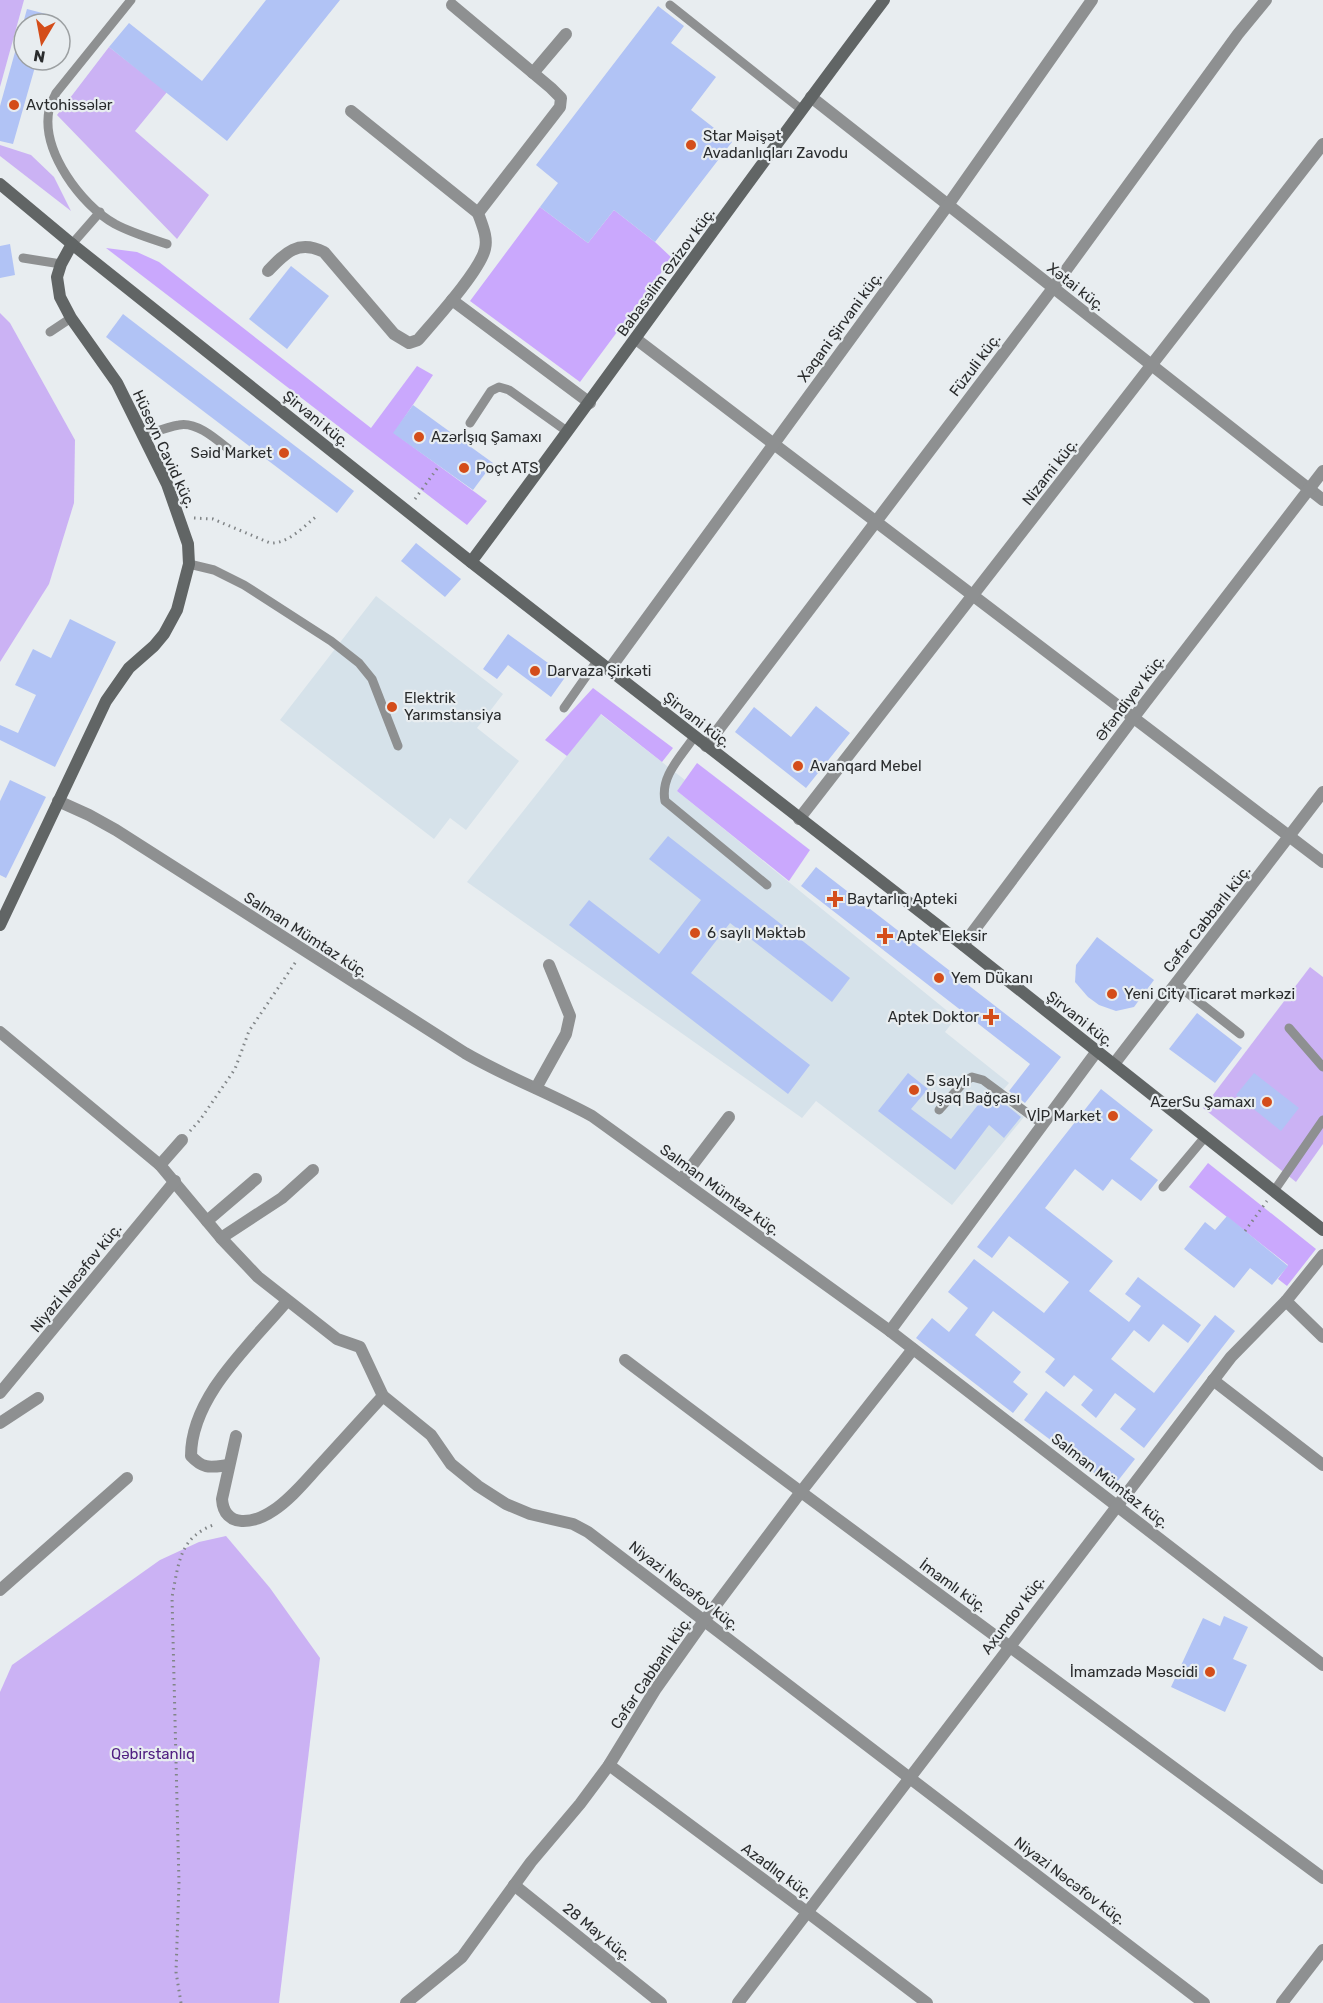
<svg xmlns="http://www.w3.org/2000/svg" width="1323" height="2003" font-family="Rubik,sans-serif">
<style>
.built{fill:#d6e2ea}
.green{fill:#cbb2f4}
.forest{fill:#caa8fd}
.building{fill:#b1c3f5}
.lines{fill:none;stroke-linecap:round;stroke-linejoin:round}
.path{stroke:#818587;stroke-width:3;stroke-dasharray:1.5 4.5;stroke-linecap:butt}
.lane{stroke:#8e9091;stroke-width:9}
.street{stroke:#8e9091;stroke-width:12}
.secondary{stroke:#616565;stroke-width:12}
.poi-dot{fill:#d44d1a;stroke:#e8edf0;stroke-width:2}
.labels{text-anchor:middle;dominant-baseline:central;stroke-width:4.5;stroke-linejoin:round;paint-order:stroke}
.poi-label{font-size:15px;fill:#2a2c2d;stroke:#e8edf0;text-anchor:start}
.street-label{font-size:15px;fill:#2a2c2d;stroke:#e8edf0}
.park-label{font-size:15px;fill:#512182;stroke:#e8edf0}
</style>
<rect width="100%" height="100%" fill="#e8edf0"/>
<g class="built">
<polygon points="376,596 503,694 477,728 519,761 466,830 450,818 434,839 280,720"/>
<polygon points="600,714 685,780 677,791 956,1018 945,1032 1009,1083 997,1097 1024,1117 952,1205 816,1101 802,1118 467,882"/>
</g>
<g class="green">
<polygon points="0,0 24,0 0,87"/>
<polygon points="109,47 167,92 135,131 209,195 177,239 57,115"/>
<polygon points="0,145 31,155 54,177 71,211 0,156"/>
<polygon points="0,313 10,323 75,440 74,503 49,584 0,662"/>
<polygon points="1310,967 1323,977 1323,1144 1296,1182 1203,1108"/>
<polygon points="226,1536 270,1588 320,1658 279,2003 0,2003 0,1692 12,1665 160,1560 199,1542"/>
</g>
<g class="forest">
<polygon points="540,207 588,243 614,210 655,242 672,258 580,382 470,301"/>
<polygon points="106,248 137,252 159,262 371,428 417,366 433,375 394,433 487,501 467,525"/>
<polygon points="593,688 673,748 662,762 601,714 567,756 545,740"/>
<polygon points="697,763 810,850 789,881 677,791"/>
<polygon points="1208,1163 1316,1249 1287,1286 1278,1279 1288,1265 1189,1187"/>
</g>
<g class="building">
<polygon points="266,0 340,0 227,141 109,47 129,23 202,81"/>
<polygon points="658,6 684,26 671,43 716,77 691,110 732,142 655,242 614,210 588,243 540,207 558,183 536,165"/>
<polygon points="27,9 50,15 47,24 24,24 24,60 37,60 13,144 0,141 0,106"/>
<polygon points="10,244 15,275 0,278 0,246"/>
<polygon points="291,266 329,296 287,349 249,319"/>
<polygon points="123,314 354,491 337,513 106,337"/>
<polygon points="413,405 493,463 473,490 393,433"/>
<polygon points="416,543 461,579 445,597 401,561"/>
<polygon points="70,619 116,642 55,767 0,740 0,725 18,733 36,695 15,685 33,649 51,658"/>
<polygon points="508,634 566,676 551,697 508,665 497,679 483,669"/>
<polygon points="816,706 850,733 806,788 735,732 754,707 791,737"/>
<polygon points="10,780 46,797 6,878 0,875 0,801"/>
<polygon points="668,836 850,978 832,1002 730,923 691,973 810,1065 788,1094 569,925 589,900 659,954 701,900 649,859"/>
<polygon points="816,867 1061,1057 1025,1103 1009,1091 1030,1064 801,886"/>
<polygon points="1097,937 1154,980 1134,1007 1116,1011 1099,1005 1088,997 1075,982 1076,965"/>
<polygon points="1197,1013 1242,1048 1215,1083 1169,1049"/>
<polygon points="908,1073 928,1089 911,1109 951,1139 989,1091 1021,1117 1004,1138 989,1125 955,1170 878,1111"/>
<polygon points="1254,1073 1299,1108 1281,1131 1236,1095"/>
<polygon points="1101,1089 1153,1130 1130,1159 1158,1180 1141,1201 1112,1179 1103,1191 1075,1169 1045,1208 1113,1261 1089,1291 1129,1322 1141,1306 1125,1294 1138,1277 1201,1325 1188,1343 1163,1324 1149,1342 1134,1330 1111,1359 1154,1393 1215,1315 1235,1331 1144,1448 1120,1429 1136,1409 1115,1393 1096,1418 1081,1405 1093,1390 1074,1375 1064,1387 1045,1372 1055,1359 993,1311 975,1335 1021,1372 1013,1382 1028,1394 1013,1413 916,1338 932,1318 949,1332 968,1308 948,1292 974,1259 1044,1313 1069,1282 1009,1236 992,1258 977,1247"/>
<polygon points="1227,1216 1288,1266 1272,1285 1250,1268 1234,1288 1184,1249 1205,1222 1215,1230"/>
<polygon points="1046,1391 1135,1459 1113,1487 1024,1420"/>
<polygon points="1224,1616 1248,1627 1233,1659 1247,1665 1225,1712 1171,1687 1203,1618 1220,1626"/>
</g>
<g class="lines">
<g class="path">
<polyline points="415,499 439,466"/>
<path d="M 194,518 L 213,519 L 270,543 C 288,544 303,527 317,516"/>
<polyline points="190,1131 200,1120 235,1069 249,1031 297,960"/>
<polyline points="1245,1231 1267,1201"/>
<path d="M 181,2003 L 176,1972 L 179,1883 L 172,1597 C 179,1562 179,1537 216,1524"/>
</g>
<g class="lane">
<path d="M 131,0 L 56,93 C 54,98 50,104 49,110 C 41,151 81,205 115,224 C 132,233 149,238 167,244"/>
<polyline points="670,5 802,110"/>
<polyline points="72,244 100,212"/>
<polyline points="23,258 61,264"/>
<polyline points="50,332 71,318"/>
<polyline points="470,423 491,391 499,387 509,390 568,432"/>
<path d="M 143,436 C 155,432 167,427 179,425 C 199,421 221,444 236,455"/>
<polyline points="189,564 214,570 244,585 331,641 359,663 372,679 398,746"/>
<polyline points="564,708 597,661"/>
<path d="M 694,737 C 681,757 660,776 665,801 L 767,885"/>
<polyline points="1176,984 1240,1034"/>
<polyline points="1289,1028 1323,1067"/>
<polyline points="939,1110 965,1081 972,1077 983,1080 1042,1124"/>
<polyline points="1163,1187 1205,1137"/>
<polyline points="1274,1191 1323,1120"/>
</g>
<g class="street">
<polyline points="533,73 566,34"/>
<polyline points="811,97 1323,500"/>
<polyline points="351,111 478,213"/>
<path d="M 268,271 C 285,253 298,239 324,252 L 394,334 L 409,343 L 418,340 C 434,321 480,271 485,249 C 488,237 482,225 478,213 L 560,107 L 561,98 L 551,88 L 452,5"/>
<polyline points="452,300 590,403"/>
<polyline points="636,339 1323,862"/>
<polyline points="609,670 948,205 1092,0"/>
<polyline points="706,746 1053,288 1238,34 1266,0"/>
<path d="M 58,801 L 89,815 L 116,830 L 465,1053 C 506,1077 550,1093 592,1116 L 890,1331 L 1323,1665"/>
<polyline points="799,819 1323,144"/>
<polyline points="963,945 1134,717 1323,471"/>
<polyline points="0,1032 160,1165 221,1238 258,1277 337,1339 360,1347 383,1396 431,1435 451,1464 478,1486 506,1504 530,1514 573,1524 588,1532 1204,2003"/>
<polyline points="1114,1064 1323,792"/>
<polyline points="536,1088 566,1034 570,1016 549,965"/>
<polyline points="160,1165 182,1140"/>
<polyline points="681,1180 729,1117"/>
<polyline points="207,1221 256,1179"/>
<polyline points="221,1238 282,1198 313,1170"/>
<polyline points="1286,1301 1323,1337"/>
<polyline points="890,1331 1097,1051"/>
<path d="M 625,1360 C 856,1535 1090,1705 1323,1878"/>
<polyline points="1213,1380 1323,1465"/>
<polyline points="0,1393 175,1181"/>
<polyline points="0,1423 38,1398"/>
<path d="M 236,1436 L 222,1499 C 224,1530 255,1523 274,1510 C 292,1498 306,1480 321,1464 C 341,1442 362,1419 383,1396"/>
<path d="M 229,1465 C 211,1467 204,1470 191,1456 C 191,1396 251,1344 287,1301"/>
<polyline points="0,1590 127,1478"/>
<polyline points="609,1765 807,1912 927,2003"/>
<polyline points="514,1885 661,2003"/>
<polyline points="406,2003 462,1957 531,1862 580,1804 609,1765 655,1690 704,1621 800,1493 913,1349"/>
<polyline points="738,2003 1231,1357 1286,1301 1323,1255"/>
<polyline points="1282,2003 1323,1950"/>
</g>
<g class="secondary">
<polyline points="0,184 72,244 471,562 963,945 1323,1230"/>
<path d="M 471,562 C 610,376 744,185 884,0"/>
<polyline points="0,925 106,701 129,668 154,646 164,634 177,610 189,564 188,544 167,484 117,383 71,318 60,297 57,277 61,264 72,244"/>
</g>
</g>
<g class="poi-dot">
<circle cx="14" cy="105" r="6"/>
<circle cx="691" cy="145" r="6"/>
<circle cx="419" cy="437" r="6"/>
<circle cx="284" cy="453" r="6"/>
<circle cx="464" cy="468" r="6"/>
<circle cx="535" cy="671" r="6"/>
<circle cx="392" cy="707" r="6"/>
<circle cx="798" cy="766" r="6"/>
<path d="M832 890h6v6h6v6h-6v6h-6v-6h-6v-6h6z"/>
<circle cx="695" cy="933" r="6"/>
<path d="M882 927h6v6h6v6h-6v6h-6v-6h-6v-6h6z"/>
<circle cx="939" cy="978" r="6"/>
<circle cx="1112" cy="994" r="6"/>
<path d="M988 1008h6v6h6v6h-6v6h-6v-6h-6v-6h6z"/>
<circle cx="914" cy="1090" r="6"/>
<circle cx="1267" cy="1102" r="6"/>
<circle cx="1113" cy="1116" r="6"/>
<circle cx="1210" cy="1672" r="6"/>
</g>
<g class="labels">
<g class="poi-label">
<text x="26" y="105">Avtohissələr</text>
<text x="703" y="136">Star Məişət<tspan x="703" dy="17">Avadanlıqları Zavodu</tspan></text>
<text x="431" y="437">Azərİşıq Şamaxı</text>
<text x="272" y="453" text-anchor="end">Səid Market</text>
<text x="476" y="468">Poçt ATS</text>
<text x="547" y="671">Darvaza Şirkəti</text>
<text x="404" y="698">Elektrik<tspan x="404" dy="17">Yarımstansiya</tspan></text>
<text x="810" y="766">Avanqard Mebel</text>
<text x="847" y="899">Baytarlıq Apteki</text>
<text x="707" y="933">6 saylı Məktəb</text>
<text x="897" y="936">Aptek Eleksir</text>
<text x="951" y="978">Yem Dükanı</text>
<text x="1124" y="994">Yeni City Ticarət mərkəzi</text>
<text x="979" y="1017" text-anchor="end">Aptek Doktor</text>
<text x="926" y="1081">5 saylı<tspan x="926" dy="17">Uşaq Bağçası</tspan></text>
<text x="1255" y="1102" text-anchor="end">AzerSu Şamaxı</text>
<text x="1101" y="1116" text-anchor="end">VİP Market</text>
<text x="1198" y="1672" text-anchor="end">İmamzadə Məscidi</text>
</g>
<g class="street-label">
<text transform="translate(666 272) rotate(-54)">Babasəlim Əzizov küç.</text>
<text transform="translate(1076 287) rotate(38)">Xətai küç.</text>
<text transform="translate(840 327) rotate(-54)">Xəqani Şirvani küç.</text>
<text transform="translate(975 365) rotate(-53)">Füzuli küç.</text>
<text transform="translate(316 419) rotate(39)">Şirvani küç.</text>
<text transform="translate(164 449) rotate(65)">Hüseyn Cavid küç.</text>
<text transform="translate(1050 472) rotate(-52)">Nizami küç.</text>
<text transform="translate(1130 698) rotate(-53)">Əfəndiyev küç.</text>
<text transform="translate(697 720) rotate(38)">Şirvani küç.</text>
<text transform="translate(1207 919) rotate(-52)">Cəfər Cabbarlı küç.</text>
<text transform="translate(306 935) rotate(33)">Salman Mümtaz küç.</text>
<text transform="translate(1080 1019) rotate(38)">Şirvani küç.</text>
<text transform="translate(720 1190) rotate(36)">Salman Mümtaz küç.</text>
<text transform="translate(76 1278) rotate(-51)">Niyazi Nəcəfov küç.</text>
<text transform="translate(1110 1481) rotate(38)">Salman Mümtaz küç.</text>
<text transform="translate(684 1586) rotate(38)">Niyazi Nəcəfov küç.</text>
<text transform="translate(953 1586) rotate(36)">İmamlı küç.</text>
<text transform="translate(1013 1615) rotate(-53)">Axundov küç.</text>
<text transform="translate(651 1673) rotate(-56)">Cəfər Cabbarlı küç.</text>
<text transform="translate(777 1871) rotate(36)">Azadlıq küç.</text>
<text transform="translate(1070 1881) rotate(37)">Niyazi Nəcəfov küç.</text>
<text transform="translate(597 1932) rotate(39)">28 May küç.</text>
</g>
<g class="park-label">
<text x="153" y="1754">Qəbirstanlıq</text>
</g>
</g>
<g transform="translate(42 42) rotate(190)"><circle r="28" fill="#e8edf0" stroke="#9ca0a2" stroke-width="1.5"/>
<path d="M0-4.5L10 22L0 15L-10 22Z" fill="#d44d1a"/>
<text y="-9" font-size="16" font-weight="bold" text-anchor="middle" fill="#2a2c2d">N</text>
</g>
</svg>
